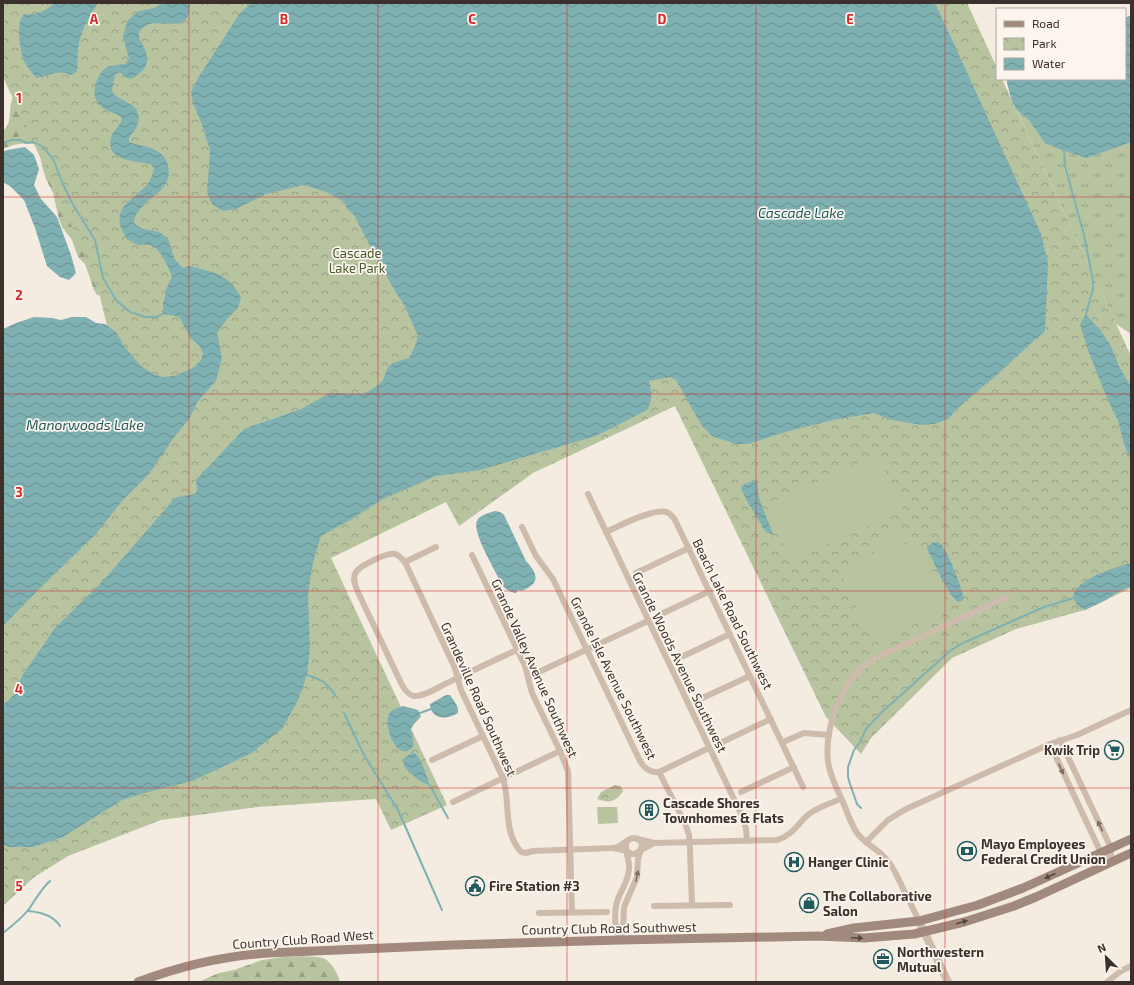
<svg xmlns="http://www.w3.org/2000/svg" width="1134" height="985" font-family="'Exo 2',sans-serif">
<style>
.grass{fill:url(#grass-tufts)}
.forest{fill:url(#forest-firs)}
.park{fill:url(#park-crowns)}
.pitch{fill:#b8c4a0}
.water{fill:url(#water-waves)}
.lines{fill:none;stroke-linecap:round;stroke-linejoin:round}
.stream{stroke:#7fb0b2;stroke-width:2}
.minor{stroke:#cdbbac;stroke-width:6}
.tertiary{stroke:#cdbbac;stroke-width:8}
.secondary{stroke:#a18a7d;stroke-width:9}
.oneway{fill:#7d6f65}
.oneway2{fill:#544640}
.grid{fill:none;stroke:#d62828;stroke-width:1;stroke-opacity:0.55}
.labels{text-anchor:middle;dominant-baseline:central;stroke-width:3.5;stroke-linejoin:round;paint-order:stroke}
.park-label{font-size:13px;fill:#4a5a2e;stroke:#fbf5ee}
.street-label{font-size:13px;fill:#3b302b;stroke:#fbf5ee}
.poi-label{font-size:13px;font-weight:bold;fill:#3b302b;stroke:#fbf5ee;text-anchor:start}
.water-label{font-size:14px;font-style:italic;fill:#1f5a5e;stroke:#fbf5ee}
.grid-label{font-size:13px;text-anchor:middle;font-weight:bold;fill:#d62828;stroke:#fbf5ee;stroke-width:3.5;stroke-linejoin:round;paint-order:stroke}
</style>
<defs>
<pattern id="grass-tufts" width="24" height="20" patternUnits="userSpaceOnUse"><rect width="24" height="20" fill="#b8c4a0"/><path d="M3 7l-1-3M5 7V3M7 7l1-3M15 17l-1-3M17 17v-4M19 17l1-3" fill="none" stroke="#97a083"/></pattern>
<pattern id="forest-firs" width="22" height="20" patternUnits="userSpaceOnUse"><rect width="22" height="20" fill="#b8c4a0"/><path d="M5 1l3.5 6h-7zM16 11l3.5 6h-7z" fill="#97a083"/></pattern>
<pattern id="park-crowns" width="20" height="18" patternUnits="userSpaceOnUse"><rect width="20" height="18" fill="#b8c4a0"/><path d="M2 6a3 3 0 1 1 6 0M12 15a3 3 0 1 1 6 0" fill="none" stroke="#97a083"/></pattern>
<pattern id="water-waves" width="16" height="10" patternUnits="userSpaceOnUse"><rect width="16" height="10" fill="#7fb0b2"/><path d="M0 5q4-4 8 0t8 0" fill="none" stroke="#699091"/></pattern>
</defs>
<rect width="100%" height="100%" fill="#f4ebe1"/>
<polygon class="grass" points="1011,98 1131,104 1131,334 1116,324"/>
<g class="forest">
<path d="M 23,89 L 104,296 L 97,295 L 94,290 L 85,264 L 78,257 L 72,240 L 62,227 L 59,219 L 53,193 L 46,179 L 42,166 L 39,150 L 34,144 L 26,143 L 13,145 L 3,149 L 3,131 C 14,121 7,109 13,97 C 15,94 20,91 23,89 Z"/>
<path d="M 284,957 C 293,957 317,955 325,959 C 332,963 338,974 340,982 L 198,982 L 219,973 L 234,970 L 262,960 Z"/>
</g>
<g class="park">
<polygon points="3,3 967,3 997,68 997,79 1002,79 1131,356 1131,588 1085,610 1016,629 952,658 871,738 861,754 826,717 675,406 533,473 459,526 446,502 331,558 447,805 391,830 376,799 257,807 161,820 68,856 33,878 3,906 3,530 141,466 95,276 3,77"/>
<path d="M 615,785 L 621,786 L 623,791 C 615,803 609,803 597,799 L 601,792 Z"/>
</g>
<g class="pitch">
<polygon points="878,454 903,509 791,560 766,505"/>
<polygon points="892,524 902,542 923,552 950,608 873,643 840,572 871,557"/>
<polygon points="597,807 617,807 618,823 598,824"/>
</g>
<g class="water">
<path d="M 54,3 L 98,3 C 89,16 80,33 78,49 C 77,56 78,64 77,71 L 74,74 L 70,75 C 59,69 48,76 36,78 C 32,73 28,68 25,63 C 20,52 15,23 24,14 C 27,14 31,15 34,14 C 41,13 49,8 54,3 Z"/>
<path d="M 163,3 L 190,3 C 191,34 165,20 149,24 C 145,26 142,28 139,32 C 139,40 140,40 144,47 C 151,63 145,71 131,79 L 125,77 L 121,73 L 115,74 C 115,76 112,89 112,90 C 112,101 149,101 136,128 C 134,132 130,135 129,138 L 129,142 C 138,146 147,145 155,150 C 162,153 167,159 168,166 C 173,190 149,195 138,212 C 135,216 134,218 134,223 C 142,232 156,228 165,236 C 171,241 171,252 175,259 C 177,262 181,266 183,268 L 189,266 C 213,272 230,274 241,298 L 238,308 L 227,319 L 217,333 L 222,358 L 216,381 L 198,401 L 189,419 L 175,436 L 149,474 L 123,500 L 95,535 L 43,585 L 3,626 L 3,329 L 16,323 L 34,317 L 52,318 L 61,320 L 72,317 L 86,317 L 96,323 L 105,324 L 117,333 L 124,346 L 141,366 L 153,374 L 163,377 L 175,376 L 194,367 L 201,360 L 203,353 L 199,345 L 191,339 L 180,318 L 176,316 L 163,314 L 163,303 L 165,297 L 166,289 L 172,277 C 168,267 161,248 150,245 C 147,244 144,245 141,245 C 138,245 134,243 132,242 C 126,239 124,234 121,228 C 113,204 138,198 149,182 C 152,178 153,172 154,168 L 151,164 C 135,161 102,161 112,135 C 115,128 121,125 122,118 C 116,112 109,113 103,108 C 93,101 93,90 97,80 C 99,75 102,70 107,67 C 112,65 120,65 125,64 L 129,59 L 123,36 L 128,20 L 139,11 L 155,8 Z"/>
<path d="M 251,3 L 934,3 L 937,7 L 1041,234 L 1048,263 L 1045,331 L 1028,346 L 1000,372 L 959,407 L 948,419 L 934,424 L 922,425 L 892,420 L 874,413 L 838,419 L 789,431 L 748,444 L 735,444 L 712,436 L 702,426 L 676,380 L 670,377 L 649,381 C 652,393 653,399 647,410 L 596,436 L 480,470 L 436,476 L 383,499 L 350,520 L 321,536 L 313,562 L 308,594 L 310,648 L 307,675 L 298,700 L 282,729 L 250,754 L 192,781 L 148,792 L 122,800 L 63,837 L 33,847 L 9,847 L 3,845 L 3,705 L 14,695 L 22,676 L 55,628 L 103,581 L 175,498 C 182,495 189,496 196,493 L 197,488 L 196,480 L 244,429 L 301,409 L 330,393 L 362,394 L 371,390 L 382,382 L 388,367 L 393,363 L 409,358 L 415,346 L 418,336 L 404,305 L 395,291 L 368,242 L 354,215 L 348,210 L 343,201 L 326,192 L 304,185 L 266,194 L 236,209 L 223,211 L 212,204 L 207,193 L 210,150 L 201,122 L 193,103 L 191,92 L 198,78 L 240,13 Z"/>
<polygon points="1131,15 1131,142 1087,158 1062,150 1045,143 1029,120 1016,109 1011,98 1007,83 1007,79 1125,79 1125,18"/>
<polygon points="25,147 34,155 39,169 34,185 41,199 57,217 71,255 76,273 69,280 60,277 47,266 35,228 24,200 10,186 3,182 3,152 7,150"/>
<polygon points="1086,314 1094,324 1099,328 1111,346 1119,366 1131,387 1131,460 1125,447 1118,421 1104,391 1088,350 1080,324"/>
<polygon points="753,481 757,482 759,498 772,532 773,534 771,534 766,532 747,501 741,488 743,485"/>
<path d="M 495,511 L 500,512 L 504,515 L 526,561 C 539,575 540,584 521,591 L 518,590 L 516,593 C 509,592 502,587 499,581 C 498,579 498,577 497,575 C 492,565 472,531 477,521 C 479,515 489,513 495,511 Z"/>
<path d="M 938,542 C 947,546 961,587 964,599 L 962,601 L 958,602 C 948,595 935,564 928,551 L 927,547 L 932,543 Z"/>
<path d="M 1131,563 L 1131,586 L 1116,593 L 1106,600 L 1085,610 C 1047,588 1115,567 1131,563 Z"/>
<path d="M 446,695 L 450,695 C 454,701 459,706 458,713 C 447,720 431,720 430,704 Z"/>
<path d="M 403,706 L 418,710 L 421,716 C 418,721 411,725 411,731 C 411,737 417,744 411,749 C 395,761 383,723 389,714 C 392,709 398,708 403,706 Z"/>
<path d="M 412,753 L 415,753 C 423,762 426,775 430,786 C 423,783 399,769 404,759 C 405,756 409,755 412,753 Z"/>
</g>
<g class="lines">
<g class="stream">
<polyline points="3,143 12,140 20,140 26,143 34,142 43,147 53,159 63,184 72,203 95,240 103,278 116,300 130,312 145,317 156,317 163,314"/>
<polyline points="1064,151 1065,166 1084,235 1093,281 1093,289 1086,314"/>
<path d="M 307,675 C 322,680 326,681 335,695"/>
<polyline points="344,713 364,755 398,810 442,910"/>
<polyline points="420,713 431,709"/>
<polyline points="430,786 448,818"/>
<polyline points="861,808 857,804 850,784 848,777 848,767 854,750 860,742 866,729 882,712 951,650 963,643 1044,607 1074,598"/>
<path d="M 28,911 C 41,912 53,915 60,926"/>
<path d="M 3,933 C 12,926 22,918 29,909 C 36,899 41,889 50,881"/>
</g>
<g class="minor">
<polyline points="588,494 744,820 746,829 747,841"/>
<path d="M 522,527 L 536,556 L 553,579 L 640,761 C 644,768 650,773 659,772 L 709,748"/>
<path d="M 606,532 C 619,526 653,508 666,512 C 670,513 673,517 675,520 L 803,787"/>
<polyline points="472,555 525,666 532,693 560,751 568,771 572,912"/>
<polyline points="405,562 436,547"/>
<polyline points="636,573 689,548"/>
<polyline points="657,616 710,591"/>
<path d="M 517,650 C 492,661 468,673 443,685 C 435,689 423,697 414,696 C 408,695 404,689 401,683 L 357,590 C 355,585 352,578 356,572 C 360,566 387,552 395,554 C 399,555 402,559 405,562 L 453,664 C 457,672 458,681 461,690 L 503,778 C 511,803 502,830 521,852 L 526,853 L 533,851 L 613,848 L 618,847 L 630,839 L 634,838 L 654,843 L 777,840 C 792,836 798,823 809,814 C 818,807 831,803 841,799"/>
<polyline points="677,659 730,634"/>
<polyline points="528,677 648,621"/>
<polyline points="698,700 750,676"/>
<polyline points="1060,740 1111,848 1111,862"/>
<polyline points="783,742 804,733 829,735"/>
<polyline points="718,744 771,719"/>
<polyline points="1050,744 1101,853 1111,862"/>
<polyline points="432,760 483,736"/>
<polyline points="659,772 685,823 689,835 690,849 692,905"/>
<polyline points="741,792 794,767"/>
<polyline points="453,802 560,751"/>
<polyline points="866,842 888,820 906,809 1050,744 1077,735 1131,710"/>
<polyline points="613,848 627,851 631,854 635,854 641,850 654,843"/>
<polyline points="654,906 730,905"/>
<polyline points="539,913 607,912"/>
<path d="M 919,921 C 913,908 906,895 900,882 C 896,874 893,866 886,859 C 878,849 865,844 857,833 C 851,824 847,812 843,802 C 837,789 830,776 828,762 C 825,732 836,697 856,674 C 864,665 875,658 886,653 L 1007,597"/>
<polyline points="620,940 623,930 624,907 637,877 638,859 642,846 641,842 638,839"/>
<path d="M 620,940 C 614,926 613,909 620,894 C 624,886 629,878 629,868 C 630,859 623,849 627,841"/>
<polyline points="1107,982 1121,971 1131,966"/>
</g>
<polyline class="tertiary" points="919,921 948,982"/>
<g class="secondary">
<polyline points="827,934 854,928 919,921 978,905 1023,888 1131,839"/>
<path d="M 138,982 C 180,966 223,956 268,953 L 453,945 L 620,940 L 818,936 L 864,938 L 914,934 L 964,922 L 1014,906 L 1036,897 L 1131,853"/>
</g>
</g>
<defs><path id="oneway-solid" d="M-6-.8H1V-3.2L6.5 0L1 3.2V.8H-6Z"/></defs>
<g class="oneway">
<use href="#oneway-solid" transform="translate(1061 769) rotate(65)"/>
<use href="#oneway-solid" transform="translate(1100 826) rotate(-115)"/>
<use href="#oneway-solid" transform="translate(637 876) rotate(-78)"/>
</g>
<g class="oneway2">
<use href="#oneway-solid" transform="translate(1050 876) rotate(156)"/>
<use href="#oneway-solid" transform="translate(962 922) rotate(-16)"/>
<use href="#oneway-solid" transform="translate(857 938) rotate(2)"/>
</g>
<path class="grid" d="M 189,3 L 189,982M 378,3 L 378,982M 567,3 L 567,982M 756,3 L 756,982M 945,3 L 945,982M 3,197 L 1131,197M 3,394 L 1131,394M 3,591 L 1131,591M 3,788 L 1131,788"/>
<defs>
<g id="supermarket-ring" transform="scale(1)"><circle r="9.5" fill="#fbf5ee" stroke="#1f5a5e" stroke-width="1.5"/><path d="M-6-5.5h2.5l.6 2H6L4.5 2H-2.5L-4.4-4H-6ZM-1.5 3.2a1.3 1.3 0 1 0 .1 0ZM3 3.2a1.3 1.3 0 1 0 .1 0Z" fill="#1f5a5e"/></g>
<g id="building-ring" transform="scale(1)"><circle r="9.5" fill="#fbf5ee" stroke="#1f5a5e" stroke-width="1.5"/><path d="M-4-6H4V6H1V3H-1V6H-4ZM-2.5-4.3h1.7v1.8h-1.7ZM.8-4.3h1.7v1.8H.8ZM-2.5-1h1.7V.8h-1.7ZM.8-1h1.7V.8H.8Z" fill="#1f5a5e"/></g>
<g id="bank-ring" transform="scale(1)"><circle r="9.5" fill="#fbf5ee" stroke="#1f5a5e" stroke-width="1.5"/><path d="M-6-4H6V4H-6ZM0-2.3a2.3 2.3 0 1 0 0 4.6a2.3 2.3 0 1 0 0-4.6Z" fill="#1f5a5e"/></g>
<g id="hospital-ring" transform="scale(1)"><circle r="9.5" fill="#fbf5ee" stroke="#1f5a5e" stroke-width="1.5"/><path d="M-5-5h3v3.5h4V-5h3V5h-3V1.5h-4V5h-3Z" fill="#1f5a5e"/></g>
<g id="civic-ring" transform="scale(1)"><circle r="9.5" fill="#fbf5ee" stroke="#1f5a5e" stroke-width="1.5"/><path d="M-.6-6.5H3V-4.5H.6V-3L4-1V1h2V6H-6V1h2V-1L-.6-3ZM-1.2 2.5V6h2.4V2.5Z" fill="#1f5a5e"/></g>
<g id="shop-ring" transform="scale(1)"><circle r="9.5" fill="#fbf5ee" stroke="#1f5a5e" stroke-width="1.5"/><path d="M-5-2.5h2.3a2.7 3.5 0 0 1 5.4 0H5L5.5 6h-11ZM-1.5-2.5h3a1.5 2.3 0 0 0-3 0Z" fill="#1f5a5e"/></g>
<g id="office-ring" transform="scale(1)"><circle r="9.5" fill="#fbf5ee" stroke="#1f5a5e" stroke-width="1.5"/><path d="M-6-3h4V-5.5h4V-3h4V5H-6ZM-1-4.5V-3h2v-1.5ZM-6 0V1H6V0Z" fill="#1f5a5e"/></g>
</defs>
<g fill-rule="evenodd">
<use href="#supermarket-ring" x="1114" y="750"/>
<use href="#building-ring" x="649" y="810"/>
<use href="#bank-ring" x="967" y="851"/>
<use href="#hospital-ring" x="794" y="862"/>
<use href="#civic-ring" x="475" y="886"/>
<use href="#shop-ring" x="809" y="903"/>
<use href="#office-ring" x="883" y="959"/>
</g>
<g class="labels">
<g class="park-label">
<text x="357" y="253">Cascade<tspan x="357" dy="15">Lake Park</tspan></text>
</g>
<g class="street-label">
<text transform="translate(733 614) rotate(64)">Beach Lake Road Southwest</text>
<text transform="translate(680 662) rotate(64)">Grande Woods Avenue Southwest</text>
<text transform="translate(535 668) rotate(66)">Grande Valley Avenue Southwest</text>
<text transform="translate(614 678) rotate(64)">Grande Isle Avenue Southwest</text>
<text transform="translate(479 699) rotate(66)">Grandeville Road Southwest</text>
<text transform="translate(609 928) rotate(-1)">Country Club Road Southwest</text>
<text transform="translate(303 939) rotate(-4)">Country Club Road West</text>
</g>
<g class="poi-label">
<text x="1100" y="750" text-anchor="end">Kwik Trip</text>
<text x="663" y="803">Cascade Shores<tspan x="663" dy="15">Townhomes &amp; Flats</tspan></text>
<text x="981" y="844">Mayo Employees<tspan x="981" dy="15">Federal Credit Union</tspan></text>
<text x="808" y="862">Hanger Clinic</text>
<text x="489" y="886">Fire Station #3</text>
<text x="823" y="896">The Collaborative<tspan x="823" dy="15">Salon</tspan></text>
<text x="897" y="952">Northwestern<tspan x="897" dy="15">Mutual</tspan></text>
</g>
<g class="water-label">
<text x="801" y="212">Cascade Lake</text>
<text x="85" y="424">Manorwoods Lake</text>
</g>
</g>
<g class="grid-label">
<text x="94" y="24">A</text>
<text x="284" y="24">B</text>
<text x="472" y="24">C</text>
<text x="662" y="24">D</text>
<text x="850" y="24">E</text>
<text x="19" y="103">1</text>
<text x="19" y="300">2</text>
<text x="19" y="497">3</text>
<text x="19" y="694">4</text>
<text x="19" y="891">5</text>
</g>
<rect width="1134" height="985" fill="none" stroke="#3b302b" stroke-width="8"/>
<rect x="996" y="8" width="130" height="72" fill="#fbf5ee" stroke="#aea6a0"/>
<rect x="1004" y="21" width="20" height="6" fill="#a18a7d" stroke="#aea6a0"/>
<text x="1032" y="28" font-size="12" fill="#3b302b">Road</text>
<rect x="1004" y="38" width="20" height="12" fill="url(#park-crowns)" stroke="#aea6a0"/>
<text x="1032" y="48" font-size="12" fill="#3b302b">Park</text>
<rect x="1004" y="58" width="20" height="12" fill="url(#water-waves)" stroke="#aea6a0"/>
<text x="1032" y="68" font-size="12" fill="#3b302b">Water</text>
<g transform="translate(1106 957) rotate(335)" stroke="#fbf5ee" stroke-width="3" paint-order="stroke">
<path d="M0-3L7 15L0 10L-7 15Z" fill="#3b302b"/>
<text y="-6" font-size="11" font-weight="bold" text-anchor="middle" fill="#3b302b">N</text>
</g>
</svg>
